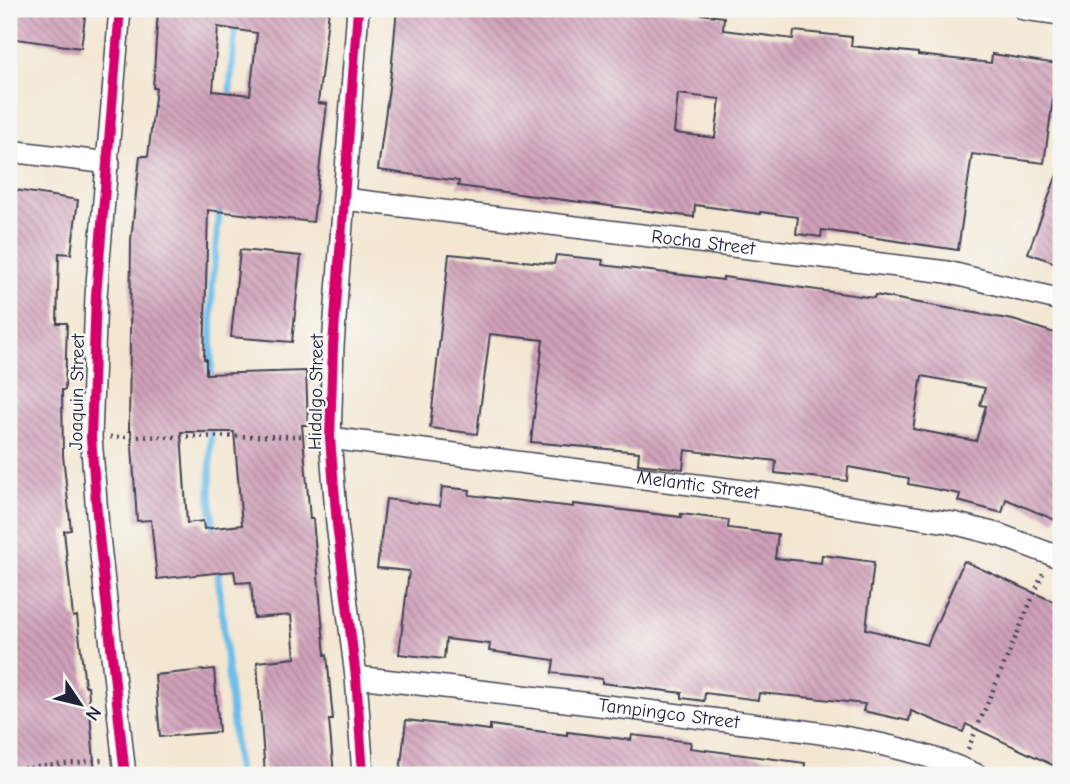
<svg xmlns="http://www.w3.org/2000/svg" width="1070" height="784" font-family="'Comic Neue',sans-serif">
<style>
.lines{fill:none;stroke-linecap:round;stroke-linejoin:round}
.stream{stroke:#6dbee9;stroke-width:7}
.building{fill:url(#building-back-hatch);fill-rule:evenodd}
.minor-casing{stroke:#414052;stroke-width:24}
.path{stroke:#414052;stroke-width:4.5;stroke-dasharray:2 5;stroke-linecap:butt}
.minor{stroke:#fff;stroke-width:21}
.cycleway-casing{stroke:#f6f6f2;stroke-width:15}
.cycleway{stroke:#d6006c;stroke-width:10}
.labels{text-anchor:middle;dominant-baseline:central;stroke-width:5;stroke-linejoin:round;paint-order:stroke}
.street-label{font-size:19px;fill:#22223b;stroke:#f6f6f2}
</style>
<defs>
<pattern id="building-back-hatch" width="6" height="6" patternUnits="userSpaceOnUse" patternTransform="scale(1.75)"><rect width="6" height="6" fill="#d0a1b9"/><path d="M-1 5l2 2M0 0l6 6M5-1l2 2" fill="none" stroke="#a88398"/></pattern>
</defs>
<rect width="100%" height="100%" fill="#f6f6f2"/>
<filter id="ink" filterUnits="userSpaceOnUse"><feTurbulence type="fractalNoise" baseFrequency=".0143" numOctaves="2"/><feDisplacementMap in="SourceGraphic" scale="14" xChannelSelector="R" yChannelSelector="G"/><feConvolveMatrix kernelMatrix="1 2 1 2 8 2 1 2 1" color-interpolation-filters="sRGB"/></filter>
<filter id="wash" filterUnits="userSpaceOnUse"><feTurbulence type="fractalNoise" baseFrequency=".00686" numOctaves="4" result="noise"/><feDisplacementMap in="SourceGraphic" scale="28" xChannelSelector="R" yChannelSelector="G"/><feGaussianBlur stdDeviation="1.57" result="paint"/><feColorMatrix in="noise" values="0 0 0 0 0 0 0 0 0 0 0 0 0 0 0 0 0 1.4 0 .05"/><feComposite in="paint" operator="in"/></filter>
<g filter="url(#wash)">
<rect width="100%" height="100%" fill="#f3e7d2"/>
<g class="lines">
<g class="stream">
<polyline points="229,101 237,9"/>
<polyline points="211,380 212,285 220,204"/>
<polyline points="211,424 210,495 215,538"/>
<polyline points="217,563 238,775"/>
</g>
</g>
<g id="blocks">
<g class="building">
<polygon points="9,9 86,9 81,48 9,38"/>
<path d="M 158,9 L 329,9 L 318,103 L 327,104 L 313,222 L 208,210 L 204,359 L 206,359 L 206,374 L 306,371 L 308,425 L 302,425 L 310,519 L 313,519 L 325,655 L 327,655 L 333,720 L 329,720 L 334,775 L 265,775 L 257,662 L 295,658 L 291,615 L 254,618 L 251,582 L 236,583 L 234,571 L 157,579 L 151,520 L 137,521 L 131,431 L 129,431 L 131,240 L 140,156 L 148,156 L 156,88 L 153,88 ZM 218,27 L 257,33 L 250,95 L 213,91 ZM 181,432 L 234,432 L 242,525 L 204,529 L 203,521 L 187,523 Z"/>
<path d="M 397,9 L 663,9 L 724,17 L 723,30 L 793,39 L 794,31 L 852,37 L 851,46 L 918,53 L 918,55 L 991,63 L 992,54 L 1058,64 L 1044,163 L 972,154 L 958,250 L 822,230 L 821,237 L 796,234 L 798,217 L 760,212 L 760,214 L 695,205 L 694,217 L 458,186 L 459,181 L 378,170 L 391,72 ZM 678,94 L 720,99 L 715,138 L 674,133 Z"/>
<polygon points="1059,169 1061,169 1061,265 1028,253"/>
<polygon points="9,189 78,200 71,254 59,253 57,323 67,323 65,390 62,390 63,455 71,530 64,531 73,617 77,616 85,686 88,686 95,775 9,775 9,655 12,655 9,618"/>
<polygon points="240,250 301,256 292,342 231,337"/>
<path d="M 449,254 L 554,264 L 556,255 L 603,260 L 602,265 L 723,280 L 723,277 L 874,298 L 875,295 L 1013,320 L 1061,335 L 1061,506 L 1055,520 L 1006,499 L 1002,513 L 958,501 L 960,494 L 908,484 L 909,478 L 848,467 L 847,481 L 775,473 L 776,461 L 685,450 L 683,469 L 638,464 L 639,452 L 531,442 L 543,340 L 490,334 L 477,434 L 430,428 ZM 922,376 L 985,388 L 980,405 L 986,406 L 976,441 L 913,429 Z"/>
<polygon points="442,487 470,490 469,495 573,507 573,504 681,517 681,514 729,520 728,528 778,534 775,558 821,563 822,555 874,562 866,629 927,645 964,561 1061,605 1061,769 966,724 963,732 911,711 909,721 863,711 865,704 813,698 759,693 758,700 705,693 704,701 682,698 682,693 602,683 602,679 552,673 554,660 489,651 490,644 446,639 444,659 399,654 409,571 377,568 386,499 440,506"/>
<polygon points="214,669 219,732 160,737 155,675"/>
<polygon points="406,720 490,730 490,725 567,735 567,732 631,740 632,735 691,742 690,748 805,763 804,775 422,775 400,773"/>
</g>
</g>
</g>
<g filter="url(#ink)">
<use href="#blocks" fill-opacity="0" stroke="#414052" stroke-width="2"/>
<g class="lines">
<g class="minor-casing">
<g id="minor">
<polyline points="120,9 96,296 91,437 98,527 125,775"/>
<polyline points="358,9 333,346 330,438 337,524 356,677 363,775"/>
<polyline points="1024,9 1061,14"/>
<polyline points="9,151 109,163"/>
<path id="s1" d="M 344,199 L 947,272 L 1061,300"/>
<path id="s2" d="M 330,438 L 783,496 L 953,523 L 1000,535 L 1061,558"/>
<path id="s3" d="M 356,677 C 472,690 588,703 703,718 C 790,729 897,738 977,775"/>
</g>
</g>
<g class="path">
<polyline points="110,437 311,436"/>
<polyline points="968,749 1043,573"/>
<polyline points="9,770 102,760"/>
</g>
<use href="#minor" class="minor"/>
<g class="cycleway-casing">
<g id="cycleway">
<polyline points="120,9 96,296 91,437 98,527 125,775"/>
<polyline points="358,9 333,346 330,438 337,524 356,677 363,775"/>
</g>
</g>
<use href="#cycleway" class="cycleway"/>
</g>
</g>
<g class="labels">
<g class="street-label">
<text stroke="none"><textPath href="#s1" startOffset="362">Rocha Street</textPath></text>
<text transform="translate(77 392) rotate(-89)">Joaquin Street</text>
<text transform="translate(316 392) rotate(-89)">Hidalgo Street</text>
<text stroke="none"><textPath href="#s2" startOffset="371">Melantic Street</textPath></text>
<text stroke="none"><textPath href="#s3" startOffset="315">Tampingco Street</textPath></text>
</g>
</g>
<rect width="1070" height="784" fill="none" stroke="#f6f6f2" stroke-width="35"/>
<g transform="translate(80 704) rotate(125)" stroke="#f6f6f2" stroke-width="5" paint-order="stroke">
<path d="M0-5L12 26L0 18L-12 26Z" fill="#22223b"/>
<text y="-10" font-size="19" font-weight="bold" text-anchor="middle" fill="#22223b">N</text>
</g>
</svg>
